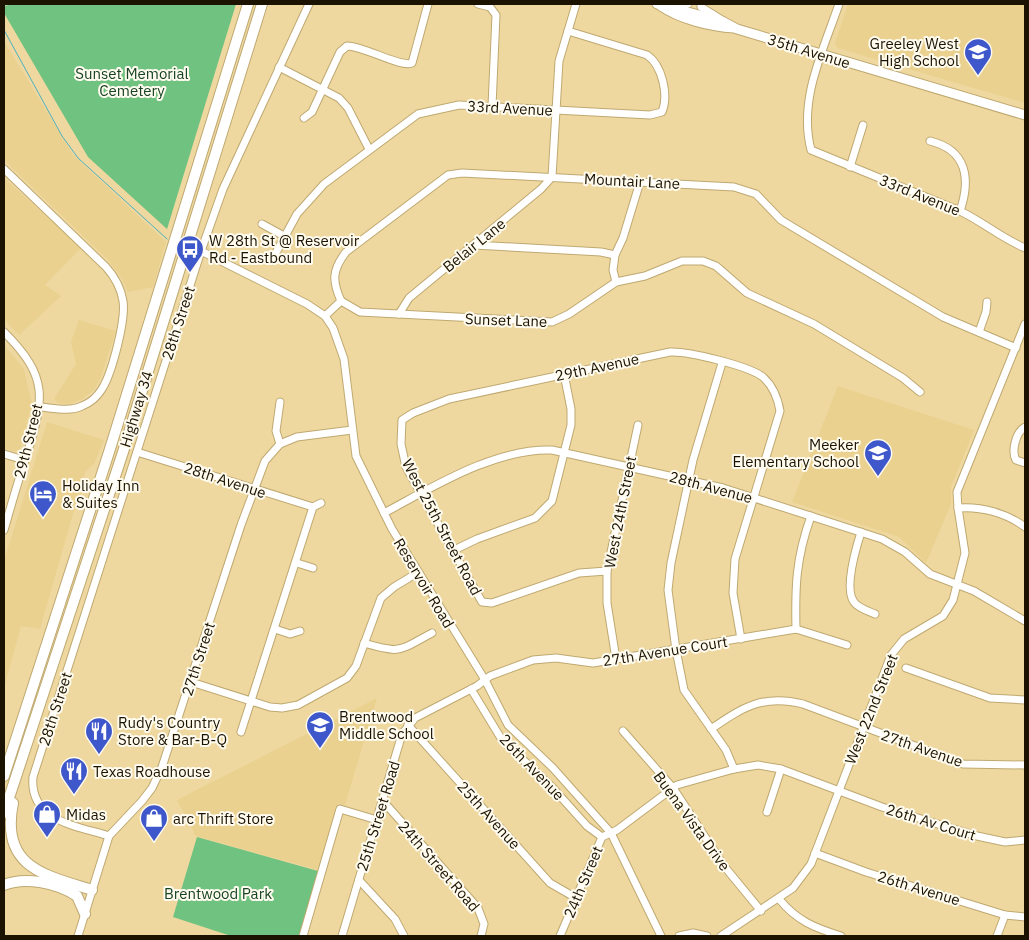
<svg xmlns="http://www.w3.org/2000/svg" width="1029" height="940" font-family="'IBM Plex Sans',sans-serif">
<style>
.built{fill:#ead18f}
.green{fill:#6fc280}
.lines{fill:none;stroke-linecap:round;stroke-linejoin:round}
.stream{stroke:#4eb1c0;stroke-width:1}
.minor-casing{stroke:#bfa971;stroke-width:9}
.major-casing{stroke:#bfa971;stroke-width:11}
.highway-casing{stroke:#bfa971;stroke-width:12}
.minor{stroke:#fff;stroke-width:7}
.major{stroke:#fff;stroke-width:9}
.highway{stroke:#fff;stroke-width:10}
.labels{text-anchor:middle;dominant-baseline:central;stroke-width:4;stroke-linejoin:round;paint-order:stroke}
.poi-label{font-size:15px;fill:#1b1300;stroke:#fffbef;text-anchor:start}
.street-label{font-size:15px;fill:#1b1300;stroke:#fffbef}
.park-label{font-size:15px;fill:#164322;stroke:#fffbef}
</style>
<rect width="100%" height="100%" fill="#eed89f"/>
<g class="built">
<polygon points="848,4 1025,4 1025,103 837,48 835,43"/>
<polygon points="4,41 73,155 166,242 153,287 128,292 121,277 107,259 4,160"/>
<polygon points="4,178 81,248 45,285 61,296 19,335 4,319"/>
<polygon points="79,320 116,331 101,377 94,390 82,399 69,404 58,403 54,399 76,364 71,342"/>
<polygon points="4,345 24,369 32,404 20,449 14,452 4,448"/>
<polygon points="838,386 974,430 951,487 951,504 926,563 899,537 792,502"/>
<polygon points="47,422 104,440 94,464 85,472 40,629 21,626 4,688 4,561"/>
<polygon points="377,698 345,805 338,804 318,870 196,836 177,800"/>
</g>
<g class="green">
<polygon points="13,4 236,4 167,229 88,157 4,13 4,6"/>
<polygon points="197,837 318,871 299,936 231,936 173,917"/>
</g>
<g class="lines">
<polyline class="stream" points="4,30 62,136 78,158 167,239"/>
<g class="minor-casing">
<g id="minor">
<polyline points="478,4 490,7 496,15 492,106"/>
<polyline points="701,4 701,7 722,20"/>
<path d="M 839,4 C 823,51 798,100 811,150 L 960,211 C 983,222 1001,238 1025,248"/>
<polyline points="678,8 688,4"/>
<polyline points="279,67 339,98 348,108 369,149"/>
<path d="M 304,118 L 312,112 L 340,52 L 347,46 C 364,46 401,68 412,63 L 428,4"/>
<path d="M 930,141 C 967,150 971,179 960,211"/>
<polyline points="850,167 863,125"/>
<path d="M 4,169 L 106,267 C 114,276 121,288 123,301 C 126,320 112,373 102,389 C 97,397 90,403 82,406 C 70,412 53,408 40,407"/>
<polyline points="262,224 284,236"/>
<polyline points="474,245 601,252 615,255"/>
<polyline points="201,251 307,304 325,316 333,328 344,359 356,456 392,529 485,680 508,725 553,768 611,833 661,936"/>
<path d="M 272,260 L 297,214 L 324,184 L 418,114 L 459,105 L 650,115 L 662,112 C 669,95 662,65 647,55 L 568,31"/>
<polyline points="616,282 613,270 615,255 623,238 640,182"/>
<polyline points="341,301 360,312 552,322 569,314 616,282 645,276 682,261 703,261 716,266 747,293 814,324 903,378 920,392"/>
<polyline points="399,314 409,298 541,189 552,177 559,61 576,4"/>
<path d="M 325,316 L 341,301 C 332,281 332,270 346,252 L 448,175 L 462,173 L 734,187 L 756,194 L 781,220 L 943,317 L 1016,348"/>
<path d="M 4,332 C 50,378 44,399 26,457 C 18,481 11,506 4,530"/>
<polyline points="979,332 986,312 987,302"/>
<polyline points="722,363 693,460 671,563 668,590 676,650 684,690 726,750 734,769"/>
<polyline points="280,402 276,431 280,444"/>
<path d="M 1025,427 C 1016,432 1011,451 1016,460 L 1025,463"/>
<polyline points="137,452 313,507"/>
<polyline points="4,454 24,460"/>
<path d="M 958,508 C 981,506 1006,513 1025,527"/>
<path d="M 384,513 C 433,487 495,448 552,450 L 723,488 L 882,539 L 905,552 L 930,574 L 974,591 L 1025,621"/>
<path d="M 861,532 C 856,548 844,589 854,602 C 858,608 868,611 875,614"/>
<polyline points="452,551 477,539 535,518 552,501 571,425 571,409 564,374"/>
<polyline points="297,563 313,568"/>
<path d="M 607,571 L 579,573 L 492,603 L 482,602 L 406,467 L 401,444 L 402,420 L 413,413 L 449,399 L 670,352 C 688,351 749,366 763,377 C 773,386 778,399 780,411 L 735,559 L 733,593 L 741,639"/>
<polyline points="275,629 290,634 300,631"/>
<path d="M 796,629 C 795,586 796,558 811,516"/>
<path d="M 364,643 C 401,654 398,651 432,633"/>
<polyline points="616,659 607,603 607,571 638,425"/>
<polyline points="906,668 990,698 1025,700"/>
<polyline points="191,682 270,707 282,708 298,705 347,678 356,666 381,598 394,587 417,573"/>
<polyline points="471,689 502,740 552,787 587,826 602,837"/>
<polyline points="408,725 550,883 576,898"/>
<path d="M 711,729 C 743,707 763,694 803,704 L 963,764 L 1025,765"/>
<polyline points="623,731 673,788 724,866 761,911"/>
<polyline points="241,732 313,507 321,503"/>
<polyline points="383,801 478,908 484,924 481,936"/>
<polyline points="767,812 781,769"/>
<path d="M 109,836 C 77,826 29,821 33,777 L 201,251 L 223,189 L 309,4"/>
<polyline points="815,853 866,872 1005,915 1025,917"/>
<polyline points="359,880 395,919 404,936"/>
<path d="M 779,899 C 797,921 815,928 841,936"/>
<polyline points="78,936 109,836 142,801 152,788 162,767 241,525 265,461 280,444 297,437 352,430"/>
<polyline points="303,936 340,809 377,820"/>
<polyline points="342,936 402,734 415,718 477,686 490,676 533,660 556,658 593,663 796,629 847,645"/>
<polyline points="560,936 602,837 617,830 677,785 734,769 758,765 781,769 882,807 977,836 1005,842 1025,840"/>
<polyline points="679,936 693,933 707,936"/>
<polyline points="721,936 793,888 811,864 891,655 904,639 943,616 953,600 965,553 958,508 957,492 1025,324"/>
<polyline points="997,936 1005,915"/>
</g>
</g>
<g class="major-casing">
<g id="major">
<polyline points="657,4 722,21 737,29 1025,115"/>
<path d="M 661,6 C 680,19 711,27 734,28"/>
</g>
</g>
<g class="highway-casing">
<g id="highway">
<polyline points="4,776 109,452 248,4"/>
<path d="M 13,803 C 0,867 44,875 92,890"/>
<polyline points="4,813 123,452 262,4"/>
<path d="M 4,885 C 25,876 58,883 77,896 L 85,914"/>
</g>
</g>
<use href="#minor" class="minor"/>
<use href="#major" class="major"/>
<use href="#highway" class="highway"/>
</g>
<defs>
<g id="school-pin" transform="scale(1.4375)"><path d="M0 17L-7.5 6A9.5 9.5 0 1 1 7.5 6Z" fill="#3e57ca" stroke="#fffbef"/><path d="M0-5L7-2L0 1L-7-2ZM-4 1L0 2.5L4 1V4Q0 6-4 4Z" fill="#fff"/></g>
<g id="bus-pin" transform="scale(1.4375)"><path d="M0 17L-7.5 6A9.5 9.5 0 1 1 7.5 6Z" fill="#3e57ca" stroke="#fffbef"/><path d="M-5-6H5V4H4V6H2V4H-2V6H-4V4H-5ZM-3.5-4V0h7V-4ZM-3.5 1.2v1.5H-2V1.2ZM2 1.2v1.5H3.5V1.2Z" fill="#fff"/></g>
<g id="hotel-pin" transform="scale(1.4375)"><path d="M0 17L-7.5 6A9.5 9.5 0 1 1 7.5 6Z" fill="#3e57ca" stroke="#fffbef"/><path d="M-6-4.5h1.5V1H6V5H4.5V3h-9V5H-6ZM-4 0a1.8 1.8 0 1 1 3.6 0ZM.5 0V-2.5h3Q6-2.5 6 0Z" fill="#fff"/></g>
<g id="restaurant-pin" transform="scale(1.4375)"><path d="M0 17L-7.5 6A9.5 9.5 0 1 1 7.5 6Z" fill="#3e57ca" stroke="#fffbef"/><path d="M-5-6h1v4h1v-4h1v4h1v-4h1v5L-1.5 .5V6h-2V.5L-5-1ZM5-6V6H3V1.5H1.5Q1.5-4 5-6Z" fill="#fff"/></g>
<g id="shop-pin" transform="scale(1.4375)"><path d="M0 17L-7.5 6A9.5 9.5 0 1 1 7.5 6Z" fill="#3e57ca" stroke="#fffbef"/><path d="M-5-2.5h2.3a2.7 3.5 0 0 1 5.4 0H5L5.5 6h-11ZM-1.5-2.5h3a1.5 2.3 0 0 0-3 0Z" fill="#fff"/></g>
</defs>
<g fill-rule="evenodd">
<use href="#school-pin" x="978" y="52"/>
<use href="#bus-pin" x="190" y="249"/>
<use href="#school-pin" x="878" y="453"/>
<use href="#hotel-pin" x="43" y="494"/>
<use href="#school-pin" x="320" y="725"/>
<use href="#restaurant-pin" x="99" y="731"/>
<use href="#restaurant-pin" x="74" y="771"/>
<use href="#shop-pin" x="47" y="814"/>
<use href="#shop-pin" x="154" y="818"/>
</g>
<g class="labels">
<g class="poi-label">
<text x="959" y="43" text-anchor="end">Greeley West<tspan x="959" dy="17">High School</tspan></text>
<text x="209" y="240">W 28th St @ Reservoir<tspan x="209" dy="17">Rd - Eastbound</tspan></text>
<text x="859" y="444" text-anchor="end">Meeker<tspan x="859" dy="17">Elementary School</tspan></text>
<text x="62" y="485">Holiday Inn<tspan x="62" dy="17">&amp; Suites</tspan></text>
<text x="339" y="716">Brentwood<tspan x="339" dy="17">Middle School</tspan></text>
<text x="118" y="722">Rudy's Country<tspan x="118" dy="17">Store &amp; Bar-B-Q</tspan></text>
<text x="93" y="771">Texas Roadhouse</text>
<text x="66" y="814">Midas</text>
<text x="173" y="818">arc Thrift Store</text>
</g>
<g class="street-label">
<text transform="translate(809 51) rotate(17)">35th Avenue</text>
<text transform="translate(510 108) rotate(3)">33rd Avenue</text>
<text transform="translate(632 181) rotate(3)">Mountair Lane</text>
<text transform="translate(920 195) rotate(22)">33rd Avenue</text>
<text transform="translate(474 245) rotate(-39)">Belair Lane</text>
<text transform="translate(506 320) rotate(2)">Sunset Lane</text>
<text transform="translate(178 323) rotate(-72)">28th Street</text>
<text transform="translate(597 367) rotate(-12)">29th Avenue</text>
<text transform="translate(136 409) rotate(-73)">Highway 34</text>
<text transform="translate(28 441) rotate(-76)">29th Street</text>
<text transform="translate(225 480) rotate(18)">28th Avenue</text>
<text transform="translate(711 487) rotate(15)">28th Avenue</text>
<text transform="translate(620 512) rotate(-79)">West 24th Street</text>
<text transform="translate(442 527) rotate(62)">West 25th Street Road</text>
<text transform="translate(424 583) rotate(59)">Reservoir Road</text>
<text transform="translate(665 651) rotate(-9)">27th Avenue Court</text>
<text transform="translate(198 659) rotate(-72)">27th Street</text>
<text transform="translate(55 709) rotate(-72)">28th Street</text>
<text transform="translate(871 709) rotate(-68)">West 22nd Street</text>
<text transform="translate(922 748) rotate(19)">27th Avenue</text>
<text transform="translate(532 767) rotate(46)">26th Avenue</text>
<text transform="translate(489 815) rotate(48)">25th Avenue</text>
<text transform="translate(378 816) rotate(-73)">25th Street Road</text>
<text transform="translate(692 821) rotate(54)">Buena Vista Drive</text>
<text transform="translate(931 822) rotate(17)">26th Av Court</text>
<text transform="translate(439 866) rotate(49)">24th Street Road</text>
<text transform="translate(583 882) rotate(-67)">24th Street</text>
<text transform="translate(919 888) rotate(17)">26th Avenue</text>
</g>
<g class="park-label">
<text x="132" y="73">Sunset Memorial<tspan x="132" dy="17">Cemetery</tspan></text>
<text x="218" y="893">Brentwood Park</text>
</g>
</g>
<rect width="1029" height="940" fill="none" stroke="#1b1300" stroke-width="10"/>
</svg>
